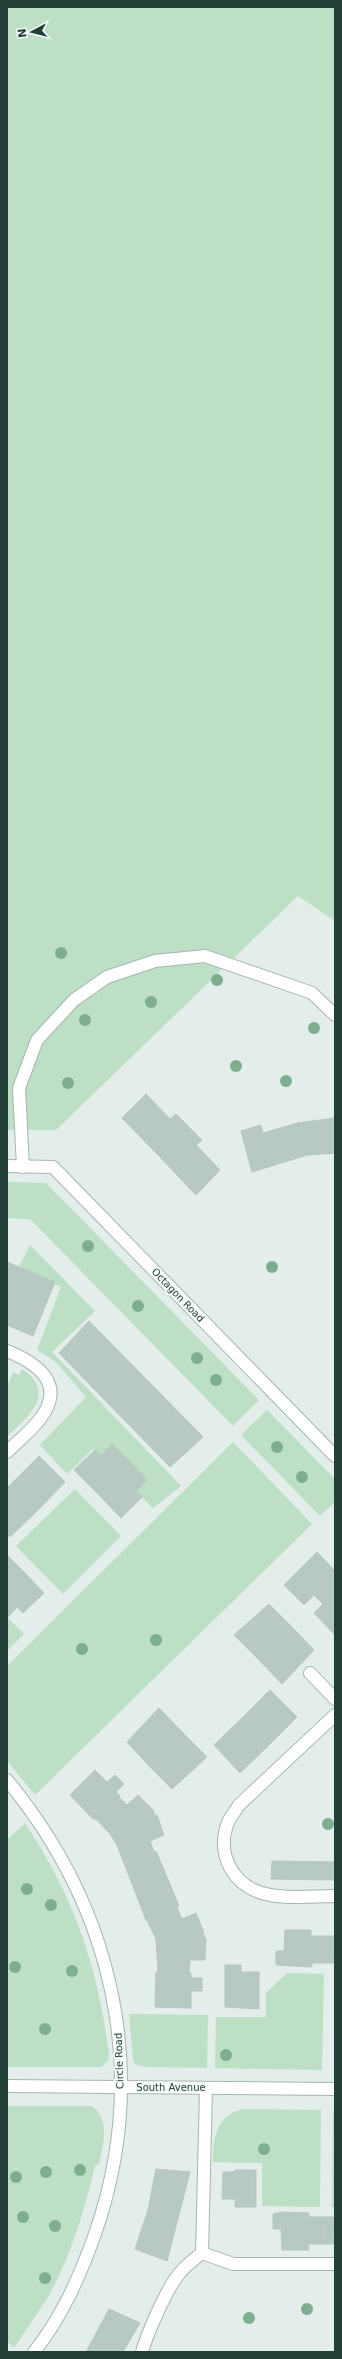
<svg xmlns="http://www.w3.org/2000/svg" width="342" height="2359" font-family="'DejaVu Sans',sans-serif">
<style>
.green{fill:#bcdfc5}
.building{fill:#b8c8c2;stroke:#b5c7c0}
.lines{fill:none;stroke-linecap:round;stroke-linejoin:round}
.minor-casing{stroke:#a5b5b0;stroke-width:14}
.minor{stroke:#fff;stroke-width:12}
.tree{fill:#7ead90}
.labels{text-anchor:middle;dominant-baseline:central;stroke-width:4;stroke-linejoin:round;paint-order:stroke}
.street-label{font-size:10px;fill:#223f37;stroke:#f4faf7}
</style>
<rect width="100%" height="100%" fill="#e3ede9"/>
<g class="green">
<polygon points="7,7 335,7 335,921 298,896 56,1130 7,1130"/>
<polygon points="7,1182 46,1183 259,1400 233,1426 30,1219 7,1218"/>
<polygon points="30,1245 95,1311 52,1352 181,1486 153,1508 93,1449 67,1474 40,1445 86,1397 56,1362 37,1350 61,1287 19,1267"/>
<path d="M 22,1369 C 58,1394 28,1416 7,1437 L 7,1386 L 13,1372 L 19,1375 Z"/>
<polygon points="267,1410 335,1479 335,1502 320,1516 241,1435"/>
<polygon points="233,1442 312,1524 35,1795 7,1761 7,1666"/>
<polygon points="75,1489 121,1536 63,1594 16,1546"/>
<polygon points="7,1617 24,1634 7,1651"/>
<path d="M 25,1823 C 74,1897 98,1967 109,2055 L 108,2061 L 101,2067 L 7,2067 L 7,1840 Z"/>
<polygon points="287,1973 324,1974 322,2070 215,2068 216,2017 266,2017 266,1993"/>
<polygon points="129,2014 208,2015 207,2068 145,2067 135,2064 133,2060"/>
<path d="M 7,2106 L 92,2106 C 111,2121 103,2144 99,2164 L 95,2166 C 84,2211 71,2257 48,2297 C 37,2314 25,2331 14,2348 L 7,2341 Z"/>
<path d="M 244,2109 L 321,2110 L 320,2207 L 262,2206 L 262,2163 L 213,2162 C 213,2138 216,2114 244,2109 Z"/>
<polygon points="333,2111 335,2111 335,2207 332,2207"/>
</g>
<g class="building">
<polygon points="146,1094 170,1119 176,1114 189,1127 159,1156 122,1118"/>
<polygon points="335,1118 335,1153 307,1155 298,1123"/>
<polygon points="298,1123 307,1155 252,1172 241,1131 261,1125 263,1133"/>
<polygon points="189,1127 202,1140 196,1145 220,1170 196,1195 159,1156"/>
<polygon points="7,1262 55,1282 33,1336 7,1325"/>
<polygon points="89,1321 203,1437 170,1467 59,1353"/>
<polygon points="112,1444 130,1462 98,1494 74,1470 95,1450 101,1456"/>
<polygon points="39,1456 65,1482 38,1510 12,1483"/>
<polygon points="130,1462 147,1480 136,1491 142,1497 121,1518 98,1494"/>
<polygon points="12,1483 38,1510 10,1537 7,1534 7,1488"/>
<polygon points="317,1552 335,1571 335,1635 314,1613 323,1604 314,1595 304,1605 284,1585"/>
<polygon points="7,1555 21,1569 7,1583"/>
<polygon points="21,1569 44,1593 23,1613 17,1607 7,1618 7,1583"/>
<polygon points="269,1604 291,1626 258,1659 234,1635"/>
<polygon points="291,1626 314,1650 282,1684 258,1659"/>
<polygon points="270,1690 297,1717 269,1745 242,1718"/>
<polygon points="159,1708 183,1733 149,1766 127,1742"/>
<polygon points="242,1718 269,1745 240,1773 214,1745"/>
<polygon points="183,1733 207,1757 172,1789 149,1766"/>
<polygon points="95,1770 107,1782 115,1775 124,1784 116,1792 120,1796 94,1820 70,1795"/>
<polygon points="138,1795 153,1810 155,1816 157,1815 164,1835 150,1841 154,1852 156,1851 179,1906 177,1908 182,1919 196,1913 204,1933 202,1933 206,1939 205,1960 190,1960 189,1973 158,1972 156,1939 147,1920 146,1920 117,1845 110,1834 96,1819 119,1797 127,1805"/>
<polygon points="272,1861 335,1862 335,1880 271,1879"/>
<polygon points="285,1930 311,1930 311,1936 331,1936 330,1963 312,1963 312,1967 276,1965 276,1951 284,1951"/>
<polygon points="331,1936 335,1936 335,1963 330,1963"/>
<polygon points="225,1965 241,1965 241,1972 259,1972 259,2009 225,2007"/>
<polygon points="156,1972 191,1973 191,1978 202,1978 202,1991 191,1991 191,2008 155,2007"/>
<polygon points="156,2169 190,2172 167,2261 135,2249 148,2210"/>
<polygon points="235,2170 256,2170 256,2207 235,2207 235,2199 222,2199 223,2172 234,2172"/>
<polygon points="282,2212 309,2213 309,2217 327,2217 328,2244 308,2244 309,2250 282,2250 281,2229 273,2229 273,2214"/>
<polygon points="327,2217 335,2217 335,2244 328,2244"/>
<polygon points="109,2309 140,2323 123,2352 86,2352"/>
</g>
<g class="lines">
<g class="minor-casing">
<g id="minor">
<polyline points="7,1166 53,1167 335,1456"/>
<polyline points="23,1167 19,1088 37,1040 74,1000 107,977 155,961 205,956 312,993 335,1015"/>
<path d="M 7,1351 C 37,1363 67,1384 40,1419 C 31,1431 18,1441 7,1452"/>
<polyline points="310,1673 335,1699"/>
<path d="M 335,1715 L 239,1805 C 236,1810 232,1815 229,1820 C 214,1854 234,1889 270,1895 C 291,1899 314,1896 335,1896"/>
<path d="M 7,1780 C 114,1910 151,2073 95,2234 C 80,2276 62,2317 34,2352"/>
<polyline points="7,2086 335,2089"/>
<polyline points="202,2253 233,2264 335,2264"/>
<path d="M 142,2352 C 147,2334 167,2288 179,2274 C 185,2266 193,2260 202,2253 L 206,2088"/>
</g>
</g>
<use href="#minor" class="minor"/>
</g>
<g class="tree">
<circle cx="61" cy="953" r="6"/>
<circle cx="217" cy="980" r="6"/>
<circle cx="151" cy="1002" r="6"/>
<circle cx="85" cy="1020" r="6"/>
<circle cx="314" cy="1028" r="6"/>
<circle cx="236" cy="1066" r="6"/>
<circle cx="286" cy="1081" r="6"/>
<circle cx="68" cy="1083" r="6"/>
<circle cx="88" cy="1246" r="6"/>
<circle cx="272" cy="1267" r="6"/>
<circle cx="138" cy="1306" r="6"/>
<circle cx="197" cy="1358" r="6"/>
<circle cx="216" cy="1380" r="6"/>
<circle cx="277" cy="1447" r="6"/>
<circle cx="302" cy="1477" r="6"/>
<circle cx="156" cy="1640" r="6"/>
<circle cx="82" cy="1649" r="6"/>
<circle cx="328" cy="1824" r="6"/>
<circle cx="27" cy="1889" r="6"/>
<circle cx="51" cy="1905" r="6"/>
<circle cx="15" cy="1967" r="6"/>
<circle cx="72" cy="1971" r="6"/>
<circle cx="45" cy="2029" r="6"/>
<circle cx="226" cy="2055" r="6"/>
<circle cx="264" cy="2149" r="6"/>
<circle cx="80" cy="2170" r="6"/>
<circle cx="46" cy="2172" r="6"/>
<circle cx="16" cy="2177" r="6"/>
<circle cx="23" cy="2217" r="6"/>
<circle cx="55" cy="2226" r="6"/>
<circle cx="45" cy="2278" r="6"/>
<circle cx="307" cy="2309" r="6"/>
<circle cx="249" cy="2318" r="6"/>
</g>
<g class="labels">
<g class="street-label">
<text transform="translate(178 1295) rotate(46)">Octagon Road</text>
<text transform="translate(119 2061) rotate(-92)">Circle Road</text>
<text x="171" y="2087">South Avenue</text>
</g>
</g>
<rect width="342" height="2359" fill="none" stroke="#223f37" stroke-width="16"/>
<g transform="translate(32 32) rotate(263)" stroke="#f4faf7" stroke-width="3" paint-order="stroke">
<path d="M0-3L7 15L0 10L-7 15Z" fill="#223f37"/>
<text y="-6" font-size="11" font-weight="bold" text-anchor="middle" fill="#223f37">N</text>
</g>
</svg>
